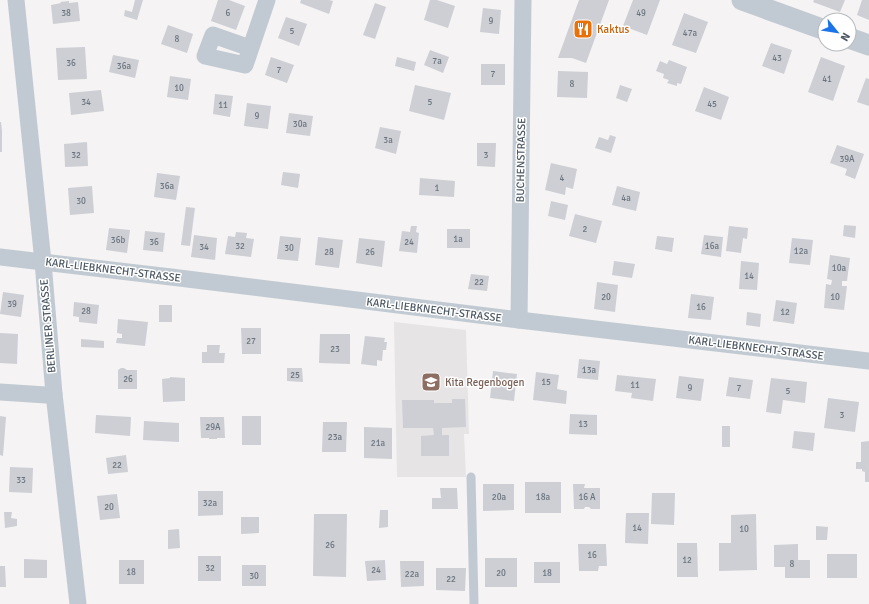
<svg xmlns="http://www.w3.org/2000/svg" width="869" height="604" font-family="Signika,sans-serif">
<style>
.education{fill:#e6e4e5}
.building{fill:#cdcfd5}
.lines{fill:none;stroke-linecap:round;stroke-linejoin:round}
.service{stroke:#c1cad2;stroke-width:9}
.minor{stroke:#c1cad2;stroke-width:17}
.tertiary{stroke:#c1cad2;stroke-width:21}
.labels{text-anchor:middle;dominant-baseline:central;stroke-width:3;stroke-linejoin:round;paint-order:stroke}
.number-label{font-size:9px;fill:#6b747e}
.food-label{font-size:11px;fill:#c56008;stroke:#fff;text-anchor:start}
.street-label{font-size:11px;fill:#4a5661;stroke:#fff}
.education-label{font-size:11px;fill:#785e54;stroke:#fff;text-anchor:start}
</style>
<rect width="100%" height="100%" fill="#f5f3f3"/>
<polygon class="education" points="394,322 466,330 469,434 464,434 466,477 397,477"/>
<g class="building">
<polygon points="135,0 143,0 137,20 124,16 125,10 132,12"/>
<polygon points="218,0 229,0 245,6 236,30 211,21"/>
<polygon points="301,0 329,0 333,1 329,14 300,3"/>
<polygon points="430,0 437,0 455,6 448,28 424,20"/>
<polygon points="579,0 609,0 586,63 572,58 558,58"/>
<polygon points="633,0 660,0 647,35 623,26"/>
<polygon points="814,0 845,0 840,12 813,2"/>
<polygon points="862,0 869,0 869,20 857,15"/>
<polygon points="69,1 69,3 78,2 80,21 53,24 51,5 61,3 60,2"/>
<polygon points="375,3 386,7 375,39 363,35"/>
<polygon points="483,8 501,10 499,34 480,32"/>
<polygon points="684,13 708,22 696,53 672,45"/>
<polygon points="286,17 307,24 299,46 278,38"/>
<polygon points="168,25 193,34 187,53 161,44"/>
<polygon points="771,43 792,50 784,74 762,66"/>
<polygon points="85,47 87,79 58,80 56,48"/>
<polygon points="430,50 449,57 443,73 424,65"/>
<polygon points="113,55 139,60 135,78 109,72"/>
<polygon points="271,57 294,65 287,83 265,75"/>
<polygon points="397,57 416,62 414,71 395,66"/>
<polygon points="821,57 845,66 833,101 808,92"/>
<polygon points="669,60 687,67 681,84 677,83 677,86 667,83 669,80 663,78 664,74 656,71 660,61 667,64"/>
<rect x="481" y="64" width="24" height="21"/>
<polygon points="558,71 588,72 587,98 557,97"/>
<polygon points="170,76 191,79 188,100 167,97"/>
<polygon points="866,78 869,79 869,106 857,102"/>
<polygon points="415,85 451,93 444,120 409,111"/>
<polygon points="620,85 632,89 627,102 616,98"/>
<polygon points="704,87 729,97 721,120 695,111"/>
<polygon points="101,90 104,111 71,115 69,93"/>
<polygon points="215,94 233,96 230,117 213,114"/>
<polygon points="247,103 271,106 268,129 244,126"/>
<polygon points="289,113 313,116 310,136 286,133"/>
<polygon points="0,122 1,122 2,131 2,152 0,152"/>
<polygon points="380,127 401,131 396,154 375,148"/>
<polygon points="610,135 616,137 611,153 595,148 599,137 608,140"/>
<polygon points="87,142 88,166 65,167 64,144"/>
<polygon points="477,143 496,143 495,167 477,166"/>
<polygon points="837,145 864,154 855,179 845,175 847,169 830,163"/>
<polygon points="551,163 577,169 573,189 566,187 565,195 545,190"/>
<polygon points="283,172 300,174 298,188 281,185"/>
<polygon points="157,173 180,176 176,200 154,197"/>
<polygon points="420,178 455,181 454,197 419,195"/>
<polygon points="92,186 94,213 70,215 68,188"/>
<polygon points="617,186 640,192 636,211 612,205"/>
<polygon points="551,201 568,205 565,220 548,216"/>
<polygon points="186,207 195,208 190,246 181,245"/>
<polygon points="575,214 602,221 596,243 569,236"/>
<polygon points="844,225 856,226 855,238 843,236"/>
<polygon points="411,226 417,226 416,232 419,233 417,253 399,251 402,231 410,232"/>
<polygon points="729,226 748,228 747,239 743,238 741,253 726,251"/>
<polygon points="109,228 130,230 127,253 106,250"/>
<rect x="447" y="229" width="23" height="19"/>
<polygon points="145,231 165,233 163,252 143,250"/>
<polygon points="236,232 247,233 246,238 254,239 251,257 225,254 228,236 235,237"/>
<polygon points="194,235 217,238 215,260 191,257"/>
<polygon points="704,235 723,237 721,257 701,254"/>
<polygon points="280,236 301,238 298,261 277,259"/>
<polygon points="657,236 674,238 672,252 655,249"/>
<polygon points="318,237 343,240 339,268 315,265"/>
<polygon points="359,238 385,241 382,267 356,263"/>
<polygon points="792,238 813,240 810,265 789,263"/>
<polygon points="830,255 850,258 847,281 842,281 842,286 847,286 844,310 824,308 826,284 831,285 832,280 827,279"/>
<polygon points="614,261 635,264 632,278 612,275"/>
<polygon points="741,261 759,263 757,290 739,289"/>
<polygon points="471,274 489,276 487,291 468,289"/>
<polygon points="597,282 618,285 615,312 594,309"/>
<polygon points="3,292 24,295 21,317 0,314"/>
<polygon points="691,294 714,297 711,320 688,318"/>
<polygon points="776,300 797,303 794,324 773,321"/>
<polygon points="74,302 99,305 97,324 79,322 79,317 73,316"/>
<rect x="159" y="305" width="13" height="17"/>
<polygon points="747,312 761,314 760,327 746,325"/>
<polygon points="118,319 148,322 145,346 116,343 117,338 122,338 122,334 117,333"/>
<polygon points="241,328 261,328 261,354 242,354"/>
<polygon points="0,333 18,334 17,364 0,363"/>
<polygon points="320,334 350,334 350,364 319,363"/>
<polygon points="365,336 385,338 384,342 387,342 386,350 383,350 382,361 377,360 377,366 361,364"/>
<polygon points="81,339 104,341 104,348 81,347"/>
<polygon points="207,345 220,345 219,353 225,353 224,363 202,363 202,352 207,352"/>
<polygon points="579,359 600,361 598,380 577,378"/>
<polygon points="121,368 124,368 127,370 137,370 137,389 118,389 118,370"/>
<polygon points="287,368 302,368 303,382 287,381"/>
<polygon points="493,371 517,374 514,401 490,398"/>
<polygon points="536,372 559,375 557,389 567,391 566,404 533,400"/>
<polygon points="617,375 656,379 653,401 631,398 632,393 615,391"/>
<polygon points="679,376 704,379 701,401 676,398"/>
<polygon points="170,377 185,378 185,401 163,402 162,379 170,378"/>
<polygon points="729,377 753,380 750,399 726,396"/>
<polygon points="771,378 807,382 805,403 783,400 781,414 766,412"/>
<polygon points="828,398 859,402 855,432 824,428"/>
<polygon points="452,399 465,399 466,427 442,428 442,435 449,435 449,456 421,456 421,436 434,435 433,428 403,428 402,400 434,400 434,403 452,403"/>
<polygon points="570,414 597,415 597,435 569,434"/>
<polygon points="96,415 131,417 130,436 95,433"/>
<polygon points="0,416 6,417 3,456 0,455"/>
<rect x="242" y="416" width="19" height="29"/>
<polygon points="200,417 224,417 225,438 217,438 217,439 209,439 209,438 201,438"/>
<polygon points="144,421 179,423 179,442 143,440"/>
<polygon points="323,422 347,422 346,452 322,452"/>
<rect x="722" y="426" width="8" height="21"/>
<polygon points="364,427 392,428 392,459 364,458"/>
<polygon points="794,431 815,433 813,451 792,448"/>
<polygon points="869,441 869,482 865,482 865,472 862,471 862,469 856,469 856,462 861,462 861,442"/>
<polygon points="126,455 128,472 108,474 106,458"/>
<polygon points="10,467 33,468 32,493 9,492"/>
<rect x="525" y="482" width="36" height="31"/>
<polygon points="483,484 514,484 514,510 483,511"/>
<polygon points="573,484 585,484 584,488 600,488 600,509 591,509 589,507 585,507 584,509 574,509"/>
<polygon points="440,488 457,488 458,509 432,509 432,498 441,498"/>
<polygon points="198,491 223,491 223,515 198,516"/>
<polygon points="652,493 675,493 674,525 651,524"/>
<polygon points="117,494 120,518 100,520 97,496"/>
<polygon points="380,510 388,510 388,527 379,528"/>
<polygon points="4,512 12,512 11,518 17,519 17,526 5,528"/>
<polygon points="626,513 649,513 648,544 625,543"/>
<polygon points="314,514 347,514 346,577 313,576"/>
<polygon points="756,514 757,570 719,571 719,543 731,543 731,515"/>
<polygon points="241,517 259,517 259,533 241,534"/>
<polygon points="816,526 828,527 827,540 816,540"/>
<polygon points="179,529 180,548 168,549 168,530"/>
<polygon points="677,543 697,543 698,577 677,577"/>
<polygon points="578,544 606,544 607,566 599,566 598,571 579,571"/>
<polygon points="798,544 798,560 810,560 810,578 785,578 785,567 774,567 774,545"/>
<rect x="827" y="554" width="30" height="24"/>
<rect x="198" y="556" width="23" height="25"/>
<rect x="485" y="558" width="32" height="29"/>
<polygon points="24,559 47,560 47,578 24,578"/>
<rect x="119" y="560" width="25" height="24"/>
<polygon points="385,560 386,580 367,581 365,561"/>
<polygon points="400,561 424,561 424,586 401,587"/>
<rect x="534" y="562" width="26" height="21"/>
<rect x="242" y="565" width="24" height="21"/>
<polygon points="0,566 5,566 6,587 0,587"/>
<polygon points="436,568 466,568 465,591 436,590"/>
</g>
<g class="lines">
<polyline class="service" points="471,477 474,604"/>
<g class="minor">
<polyline points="16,0 43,262 54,394 78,604"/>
<polyline points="250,48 213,35 205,56 245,65 267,0"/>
<polyline points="0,257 171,277 519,320 869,361"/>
<polyline points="519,320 523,0"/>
<polyline points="0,392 46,395 54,394"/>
</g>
<g class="tertiary">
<polyline points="742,0 825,30"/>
<polyline points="849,38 869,45"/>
</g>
</g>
<defs>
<g id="restaurant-square" transform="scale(1)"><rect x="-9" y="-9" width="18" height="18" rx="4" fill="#e8710a" stroke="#fff"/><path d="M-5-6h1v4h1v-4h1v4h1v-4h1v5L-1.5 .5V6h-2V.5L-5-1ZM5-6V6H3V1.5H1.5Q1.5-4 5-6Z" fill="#fff"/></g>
<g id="school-square" transform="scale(1)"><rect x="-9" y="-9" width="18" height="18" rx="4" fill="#8d6e63" stroke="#fff"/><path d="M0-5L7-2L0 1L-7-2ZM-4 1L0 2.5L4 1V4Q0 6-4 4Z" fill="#fff"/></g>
</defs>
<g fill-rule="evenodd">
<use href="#restaurant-square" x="583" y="29"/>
<use href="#school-square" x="431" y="382"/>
</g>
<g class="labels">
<g class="number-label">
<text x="66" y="13">38</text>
<text x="228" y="13">6</text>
<text x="641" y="13">49</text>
<text x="491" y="21">9</text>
<text x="292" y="31">5</text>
<text x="690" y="33">47a</text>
<text x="177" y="39">8</text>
<text x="777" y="58">43</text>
<text x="437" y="61">7a</text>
<text x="71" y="63">36</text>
<text x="124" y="66">36a</text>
<text x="279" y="70">7</text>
<text x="493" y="74">7</text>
<text x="827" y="79">41</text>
<text x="572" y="84">8</text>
<text x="179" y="88">10</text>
<text x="86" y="102">34</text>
<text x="430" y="102">5</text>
<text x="712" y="104">45</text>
<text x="223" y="105">11</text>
<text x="257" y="116">9</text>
<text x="300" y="124">30a</text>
<text x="388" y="140">3a</text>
<text x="76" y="155">32</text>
<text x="486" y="155">3</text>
<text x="847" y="159">39A</text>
<text x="562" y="178">4</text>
<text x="167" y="186">36a</text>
<text x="437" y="188">1</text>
<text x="626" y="198">4a</text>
<text x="81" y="201">30</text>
<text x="585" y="229">2</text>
<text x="458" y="239">1a</text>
<text x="118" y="240">36b</text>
<text x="154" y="242">36</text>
<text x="409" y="242">24</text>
<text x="240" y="246">32</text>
<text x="712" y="246">16a</text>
<text x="204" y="247">34</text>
<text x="289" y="248">30</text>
<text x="801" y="251">12a</text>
<text x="329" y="252">28</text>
<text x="370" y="252">26</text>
<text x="839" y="268">10a</text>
<text x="749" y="276">14</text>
<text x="479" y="282">22</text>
<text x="606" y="297">20</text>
<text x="835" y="297">10</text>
<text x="12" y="304">39</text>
<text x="701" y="307">16</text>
<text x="86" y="311">28</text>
<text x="785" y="312">12</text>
<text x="251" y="341">27</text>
<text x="335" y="349">23</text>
<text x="589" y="370">13a</text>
<text x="295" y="375">25</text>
<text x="128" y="379">26</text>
<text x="546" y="382">15</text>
<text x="635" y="385">11</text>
<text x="690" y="388">9</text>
<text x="739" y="388">7</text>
<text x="788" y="391">5</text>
<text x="842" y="415">3</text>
<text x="583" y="424">13</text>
<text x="213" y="427">29A</text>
<text x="335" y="437">23a</text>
<text x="378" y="443">21a</text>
<text x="117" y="465">22</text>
<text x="21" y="480">33</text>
<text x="499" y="497">20a</text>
<text x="543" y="497">18a</text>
<text x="587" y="497">16 A</text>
<text x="210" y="503">32a</text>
<text x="109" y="507">20</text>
<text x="637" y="528">14</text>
<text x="744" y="529">10</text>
<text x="330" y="545">26</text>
<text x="592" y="555">16</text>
<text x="687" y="560">12</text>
<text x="792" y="564">8</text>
<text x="210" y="568">32</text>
<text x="376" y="570">24</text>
<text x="131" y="572">18</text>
<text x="501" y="573">20</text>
<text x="547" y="573">18</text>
<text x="412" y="574">22a</text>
<text x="254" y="576">30</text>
<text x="451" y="579">22</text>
</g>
<g class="food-label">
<text x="597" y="29">Kaktus</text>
</g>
<g class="street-label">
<text transform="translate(521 160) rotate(-89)">BUCHENSTRASSE</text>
<text transform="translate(113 270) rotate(7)">KARL-LIEBKNECHT-STRASSE</text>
<text transform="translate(434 310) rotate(7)">KARL-LIEBKNECHT-STRASSE</text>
<text transform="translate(48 326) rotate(-95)">BERLINER STRASSE</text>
<text transform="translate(756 348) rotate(7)">KARL-LIEBKNECHT-STRASSE</text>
</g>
<g class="education-label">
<text x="445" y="382">Kita Regenbogen</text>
</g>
</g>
<g transform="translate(837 32) rotate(120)"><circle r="19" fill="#ffffff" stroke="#b7bbc0"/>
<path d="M0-3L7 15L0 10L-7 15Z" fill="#1a73e8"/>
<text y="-6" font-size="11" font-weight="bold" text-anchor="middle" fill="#4a5661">N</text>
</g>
</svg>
